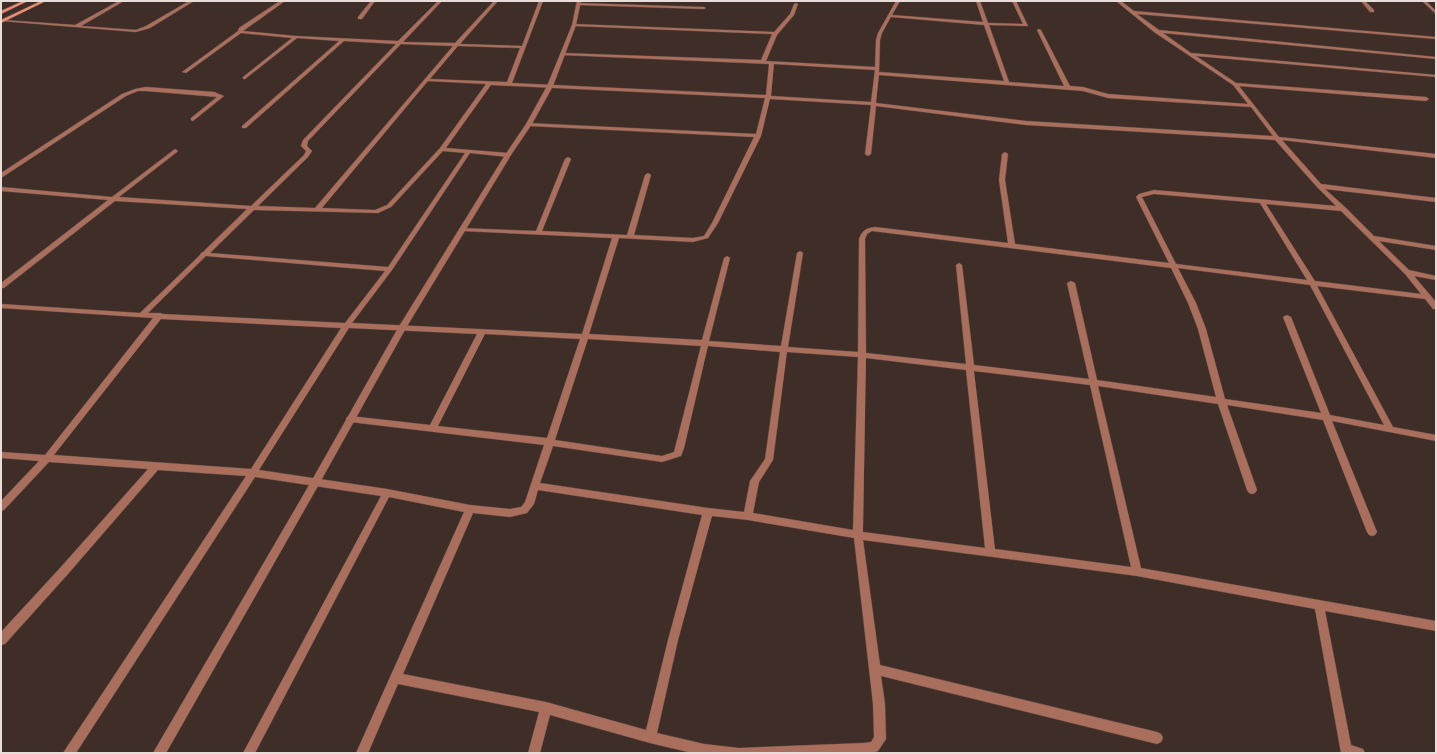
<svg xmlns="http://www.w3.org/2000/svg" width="1437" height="754" font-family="Lato,sans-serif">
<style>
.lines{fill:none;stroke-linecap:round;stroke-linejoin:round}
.minor-casing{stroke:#5a4944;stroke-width:1}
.tertiary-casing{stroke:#5a4944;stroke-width:1}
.secondary-casing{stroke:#5a4944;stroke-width:1}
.minor{fill:#a96e5c;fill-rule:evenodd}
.tertiary{fill:#a96e5c;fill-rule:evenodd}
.secondary{fill:#ec8e72;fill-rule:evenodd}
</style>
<rect width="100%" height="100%" fill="#3f2d28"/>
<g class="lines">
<g class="minor-casing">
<g id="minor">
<polygon points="119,1 124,1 81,26 136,30 146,26 189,1 194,1 150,28 136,32 1,21 3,20 75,25"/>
<path d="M 280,1 L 285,1 L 243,31 L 296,36 L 398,41 L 438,1 L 442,1 L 403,42 L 455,43 L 494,1 L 498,1 L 460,44 L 522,46 L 539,1 L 543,1 L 512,83 L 766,95 L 769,64 L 562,55 L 560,54 L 562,53 L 761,60 L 772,34 L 574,26 L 572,25 L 574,24 L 774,32 L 790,14 L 794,4 L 796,3 L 798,4 L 794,15 L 777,35 L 766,61 L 875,67 L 876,40 L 878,33 L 896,1 L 900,1 L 892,15 L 983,22 L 976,1 L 980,1 L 988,23 L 1023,24 L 1012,1 L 1016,1 L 1028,26 L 989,25 L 1009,82 L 1064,86 L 1037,30 L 1039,29 L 1041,30 L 1070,86 L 1083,87 L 1108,94 L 1248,104 L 1233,85 L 1154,32 L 1116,1 L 1121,1 L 1134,11 L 1436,37 L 1436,39 L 1137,14 L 1159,30 L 1436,57 L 1436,59 L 1163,33 L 1191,53 L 1436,75 L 1436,77 L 1196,56 L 1236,83 L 1426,97 L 1429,99 L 1426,101 L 1239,86 L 1279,137 L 1436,154 L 1436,158 L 1282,140 L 1321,184 L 1436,198 L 1436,202 L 1325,189 L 1346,208 L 1374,236 L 1436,246 L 1436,250 L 1379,241 L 1409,270 L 1436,276 L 1436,280 L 1414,276 L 1436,302 L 1436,309 L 1433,309 L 1425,299 L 1317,286 L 1393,427 L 1436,435 L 1436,441 L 1332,421 L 1377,532 L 1375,535 L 1372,536 L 1369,535 L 1367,532 L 1323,420 L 1227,405 L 1257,490 L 1255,493 L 1252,494 L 1249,493 L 1247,490 L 1218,404 L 1098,386 L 1141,568 L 1436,621 L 1436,631 L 1325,611 L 1351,745 L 1363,749 L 1365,753 L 1341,753 L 1315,609 L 1137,576 L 863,540 L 880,665 L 1157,732 L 1161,734 L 1163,738 L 1161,742 L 1157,744 L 881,676 L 885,704 L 886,739 L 878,751 L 873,753 L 692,753 L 650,743 L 550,715 L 540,753 L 528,753 L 539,712 L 398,684 L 368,753 L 356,753 L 464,512 L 389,497 L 255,753 L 243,753 L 381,496 L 255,477 L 76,753 L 63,753 L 246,476 L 158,470 L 68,574 L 5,644 L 1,645 L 1,632 L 60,568 L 148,469 L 49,462 L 4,510 L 1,511 L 1,501 L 39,461 L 1,458 L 1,452 L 45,455 L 153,318 L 1,308 L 1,304 L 140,313 L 200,255 L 201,253 L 203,252 L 247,209 L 115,201 L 4,288 L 1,288 L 1,283 L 108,200 L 1,191 L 1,187 L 112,197 L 175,149 L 178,151 L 177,152 L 119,197 L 251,206 L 304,155 L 306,151 L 301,146 L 303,140 L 396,44 L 344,41 L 246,128 L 242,128 L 242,126 L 339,41 L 297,38 L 245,79 L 243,79 L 243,77 L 292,38 L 241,33 L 186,73 L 182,72 L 238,31 L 239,28 ZM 891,17 L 984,25 L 1004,81 L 879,72 L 880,40 L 882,33 ZM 401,44 L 453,46 L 315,208 L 258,206 L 308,157 L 312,151 L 307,146 L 308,141 ZM 458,46 L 520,48 L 507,82 L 430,79 ZM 774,64 L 875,70 L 871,102 L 771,96 ZM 879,75 L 1083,91 L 1108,98 L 1251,107 L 1273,136 L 1026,121 L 876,103 ZM 428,81 L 486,84 L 440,148 L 387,205 L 375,210 L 322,208 ZM 491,85 L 765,98 L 756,134 L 527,123 L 526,124 L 529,126 L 754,137 L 712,223 L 704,236 L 693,238 L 634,235 L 651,175 L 648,173 L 645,175 L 627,235 L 542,231 L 571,159 L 568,157 L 565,159 L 536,231 L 460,228 L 459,229 L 462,231 L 612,238 L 582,334 L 352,323 L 392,270 L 470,153 L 508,157 L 511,155 L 508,153 L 446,148 ZM 770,99 L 871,105 L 865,154 L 868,156 L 871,154 L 876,106 L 1026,125 L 1275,140 L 1317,187 L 1336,206 L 1154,190 L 1139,194 L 1136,197 L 1169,263 L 1015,244 L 1005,180 L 1008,154 L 1005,152 L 1002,154 L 999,180 L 1008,243 L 875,227 C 867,228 862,230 859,239 L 858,352 L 788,347 L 803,253 L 800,251 L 797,253 L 781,346 L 709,341 L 730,258 L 727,256 L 724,258 L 702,340 L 589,334 L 619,238 L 693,242 L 708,238 L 718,223 L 761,136 ZM 443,151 L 465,153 L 388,267 L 210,253 L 254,210 L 378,213 L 391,207 ZM 1154,194 L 1260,203 L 1307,280 L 1176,264 L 1142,197 ZM 1266,204 L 1341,211 L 1405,274 L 1421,294 L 1315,281 ZM 872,231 L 1171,268 L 1188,303 L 1198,329 L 1216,397 L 1097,380 L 1075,283 L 1071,281 L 1067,283 L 1089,379 L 974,365 L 962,265 L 959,263 L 956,265 L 966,364 L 866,353 L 865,239 L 867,234 ZM 206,256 L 385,271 L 345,323 L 163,314 L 160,313 L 148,313 ZM 1178,268 L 1310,285 L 1384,425 L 1330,415 L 1291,317 L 1287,315 L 1283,317 L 1321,413 L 1225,399 L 1206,329 L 1196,303 ZM 161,319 L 341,328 L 251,469 L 54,455 ZM 349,328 L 477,334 L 430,425 L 350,416 L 347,417 L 346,419 L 347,421 L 350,422 L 544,445 L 525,502 L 521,507 L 510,509 L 470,505 L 387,489 L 259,470 ZM 485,334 L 580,339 L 547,438 L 438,426 ZM 588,339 L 701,346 L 674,452 L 662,456 L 555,440 ZM 708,346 L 780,352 L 765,459 L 750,481 L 744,512 L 708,508 L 540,483 L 553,446 L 662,462 L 681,456 L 684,448 ZM 787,352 L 858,357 L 853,530 L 753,513 L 759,482 L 773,460 ZM 866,358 L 966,370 L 985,548 L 863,532 ZM 974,371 L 1090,385 L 1131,567 L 995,549 ZM 538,490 L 702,515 L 668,640 L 646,730 L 546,702 L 403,674 L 473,513 L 510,517 L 527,513 L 534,504 ZM 712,516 L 748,520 L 854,538 L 873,704 L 874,737 L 871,742 L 863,743 L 739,748 L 704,744 L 657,733 L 678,640 Z"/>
<polygon points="371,1 375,1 362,19 358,19 358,17"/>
<polygon points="1361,1 1365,1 1374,10 1374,12 1370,12"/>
<polygon points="1422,1 1426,1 1436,11 1436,14"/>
<polygon points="578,3 704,7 706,8 704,9 577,5 577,3"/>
<polygon points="146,87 214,92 224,96 193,121 191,120 191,118 217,97 146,91 138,91 126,96 1,178 1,173 122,94 135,89"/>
</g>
</g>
<g class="tertiary-casing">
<polygon id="tertiary" points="577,1 581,1 576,25 553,86 532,124 511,155 406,328 318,486 166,753 153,753 312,480 398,328 505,155 526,124 547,86 572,25"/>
</g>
<g class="secondary-casing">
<g id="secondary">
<polygon points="23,1 28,1 1,14 1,11"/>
<polygon points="41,1 46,1 1,23 1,20"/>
</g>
</g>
<use href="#minor" class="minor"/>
<use href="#tertiary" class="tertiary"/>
<use href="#secondary" class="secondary"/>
</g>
<rect width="1437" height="754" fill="none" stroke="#e9ddd9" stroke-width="4"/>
</svg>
